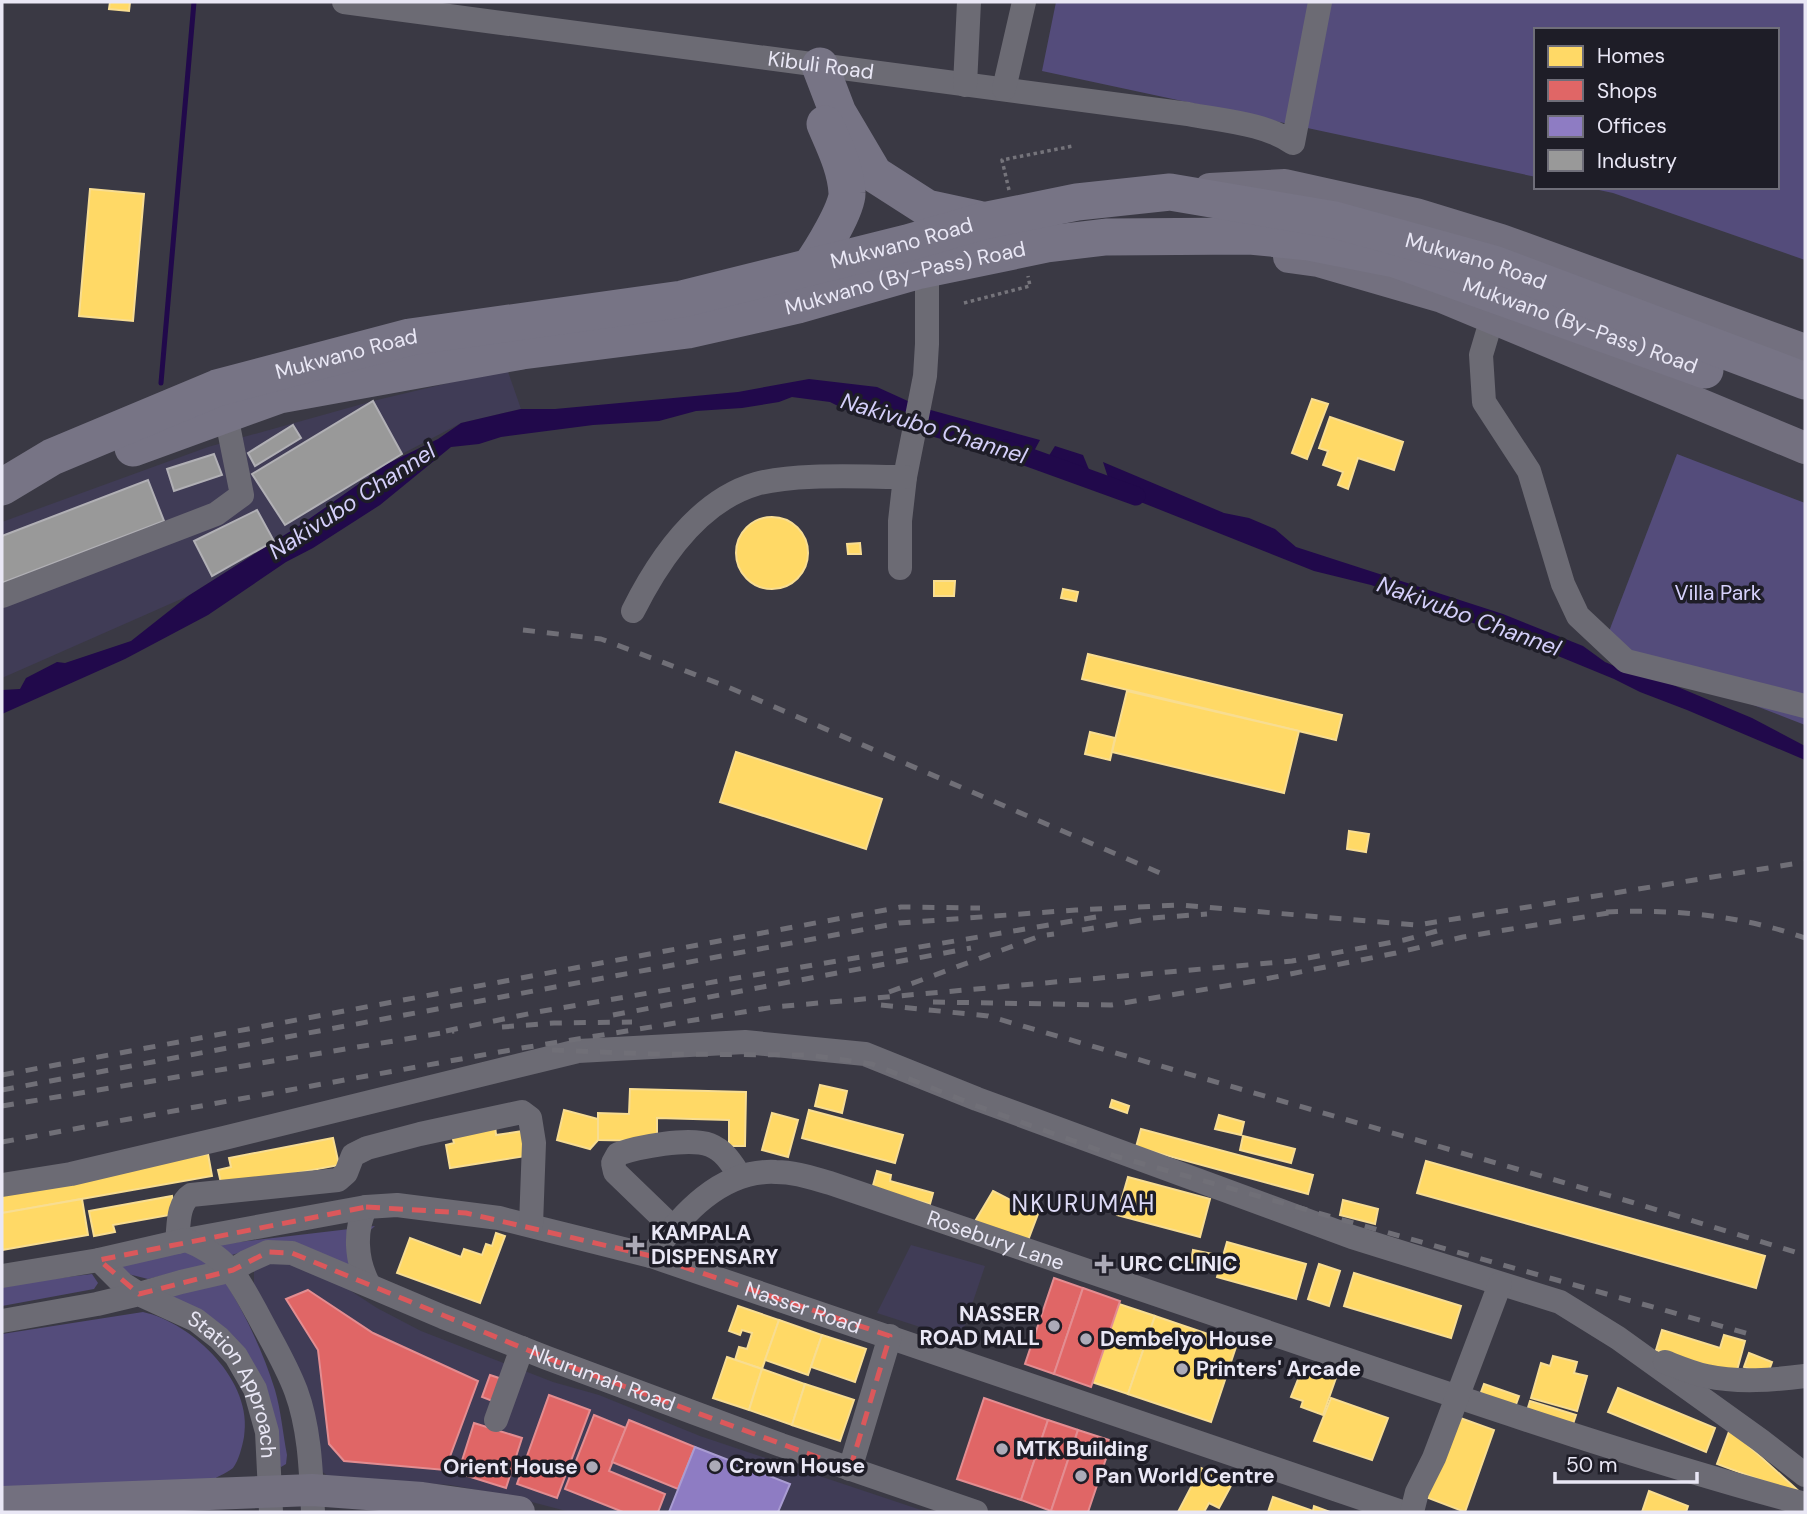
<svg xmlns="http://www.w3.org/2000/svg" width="1807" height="1514" font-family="'DM Sans',sans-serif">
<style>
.built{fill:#403c56}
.green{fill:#544c7b}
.water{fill:#21094b}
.homes{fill:#ffd966;stroke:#f8dd91;stroke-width:2}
.shops{fill:#e06666;stroke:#e38d91;stroke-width:2}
.offices{fill:#8e7cc3;stroke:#a99cd2;stroke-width:2}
.industry{fill:#999;stroke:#b1b0b5;stroke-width:2}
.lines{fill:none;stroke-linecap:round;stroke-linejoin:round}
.stream{stroke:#21094b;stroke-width:5}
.canal{stroke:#21094b;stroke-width:19}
.path{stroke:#75747b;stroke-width:3.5;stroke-dasharray:3.5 3.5;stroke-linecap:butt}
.minor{stroke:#6c6b74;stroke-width:24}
.major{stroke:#73707f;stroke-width:32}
.highway{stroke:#777485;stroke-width:37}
.rail{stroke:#706f77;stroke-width:5;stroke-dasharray:12 12;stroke-linecap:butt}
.marked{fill:none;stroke:#db585b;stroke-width:5;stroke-dasharray:14 9;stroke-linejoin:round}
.poi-dot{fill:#acaab7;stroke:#1e1d27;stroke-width:2.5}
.labels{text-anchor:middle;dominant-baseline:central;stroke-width:7;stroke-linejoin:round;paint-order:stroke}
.street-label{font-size:21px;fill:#e9e7f5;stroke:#1e1d27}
.park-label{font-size:21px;fill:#d7d2fd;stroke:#1e1d27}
.poi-label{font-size:21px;font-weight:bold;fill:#e9e7f5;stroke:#1e1d27;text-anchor:start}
.water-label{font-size:23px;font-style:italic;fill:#d4cffa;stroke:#1e1d27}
.quarter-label{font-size:24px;letter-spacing:2px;fill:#dddaf6;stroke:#1e1d27}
</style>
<rect width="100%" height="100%" fill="#3a3944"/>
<g class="built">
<polygon points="507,369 521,409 461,423 402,454 302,524 188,596 2,678 2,522 208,447 373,401"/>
<polygon points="911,1245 985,1266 960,1340 877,1313"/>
<polygon points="271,1261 305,1261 377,1308 421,1331 553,1382 599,1395 700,1436 927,1512 570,1512 505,1495 450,1485 329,1477 315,1466 254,1286 254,1271"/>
</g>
<g class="green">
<polygon points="1056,2 1805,2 1805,260 1613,193 1585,187 1777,187 1777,30 1536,30 1536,177 1042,71"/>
<polygon points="1677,454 1805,503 1805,725 1603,647"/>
<polygon points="375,1226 366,1234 354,1270 292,1241 264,1245 232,1255 213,1245"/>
<polygon points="186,1250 214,1263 148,1279 124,1273 122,1263"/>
<polygon points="92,1274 98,1283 94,1289 2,1306 2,1285"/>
<path d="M 224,1280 C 245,1313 263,1352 275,1390 C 281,1411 283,1434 287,1455 L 286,1464 L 281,1467 L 278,1463 L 259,1378 L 162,1293 Z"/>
<path d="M 143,1312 C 193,1323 254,1382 244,1437 C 242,1447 239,1460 233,1468 C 228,1472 219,1476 214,1479 L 2,1491 L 2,1334 Z"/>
</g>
<g class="water">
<polygon points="809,379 877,387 910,402 902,427 856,415 830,402 792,397 779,402 742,408 696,411 659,421 593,425 501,437 479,444 451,447 380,505 313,548 286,562 208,615 125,659 2,714 2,690 20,689 26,678 57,662 65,663 131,641 188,596 302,524 387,464 438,439 461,423 521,409 555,409 738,392"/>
<polygon points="927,409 1040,440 1026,466 1008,458 920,433"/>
<polygon points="1055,446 1083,455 1097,489 1040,470"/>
<polygon points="1103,462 1224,513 1249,518 1275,529 1296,547 1503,614 1583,646 1605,662 1626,671 1642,672 1752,718 1805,746 1805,760 1687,710 1640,692 1614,679 1524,642 1371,585 1314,571 1143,503 1113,493"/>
</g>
<g class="homes">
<polygon points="110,2 130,2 129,11 109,9"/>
<polygon points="90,189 144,194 133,321 79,316"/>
<polygon points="1312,399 1328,404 1307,459 1292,453"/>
<polygon points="1330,417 1403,442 1394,470 1358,458 1348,489 1338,485 1343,472 1323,465 1328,451 1319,448"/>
<circle cx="772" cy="553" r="36"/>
<polygon points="860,543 861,554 848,554 847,544"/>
<polygon points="934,581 955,581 954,596 934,596"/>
<polygon points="1063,589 1078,592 1076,601 1061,598"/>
<polygon points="1088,654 1342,715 1336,740 1082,679"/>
<polygon points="1127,691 1299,731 1284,793 1112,752"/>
<polygon points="1090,732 1115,738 1110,760 1085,754"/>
<polygon points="736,752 882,799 866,849 720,802"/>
<polygon points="1349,831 1369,834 1366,852 1347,849"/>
<polygon points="820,1085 847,1091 842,1113 815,1106"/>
<polygon points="630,1089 746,1092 745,1146 729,1146 729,1120 657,1118 657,1141 598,1140 598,1113 629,1114"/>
<polygon points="1112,1100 1129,1106 1127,1113 1110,1107"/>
<polygon points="564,1110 598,1119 598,1140 590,1149 557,1140"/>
<polygon points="809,1110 903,1135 895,1163 802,1138"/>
<polygon points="772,1113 798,1120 788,1157 762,1150"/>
<polygon points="1219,1115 1244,1122 1241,1135 1215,1129"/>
<polygon points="495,1125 496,1135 523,1131 526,1156 450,1168 446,1145 454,1143 452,1136"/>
<polygon points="1141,1129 1313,1175 1308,1194 1136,1147"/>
<polygon points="1243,1136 1295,1149 1291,1163 1240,1150"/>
<polygon points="333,1138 339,1165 222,1187 218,1170 231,1167 229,1158"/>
<polygon points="208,1154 212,1176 2,1213 2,1190"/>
<polygon points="1426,1161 1765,1256 1756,1288 1417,1193"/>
<polygon points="877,1171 891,1175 890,1181 933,1193 930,1204 872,1189"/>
<polygon points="1128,1177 1210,1199 1200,1237 1117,1215"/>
<polygon points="993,1191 1038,1214 1027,1243 974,1223"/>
<polygon points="172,1196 175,1214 113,1225 115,1232 94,1236 89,1211"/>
<polygon points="82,1199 88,1235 2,1250 2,1213"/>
<polygon points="1343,1200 1378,1209 1375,1224 1340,1215"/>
<polygon points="496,1233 505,1236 480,1303 397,1273 410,1238 461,1257 464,1249 482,1255 486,1244 492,1246"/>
<polygon points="1227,1242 1306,1264 1296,1299 1217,1277"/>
<polygon points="1193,1250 1213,1254 1210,1267 1191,1262"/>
<polygon points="1319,1264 1340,1271 1329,1306 1308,1299"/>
<polygon points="1354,1273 1461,1306 1451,1338 1344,1306"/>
<polygon points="1119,1304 1155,1316 1128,1394 1092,1382"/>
<polygon points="738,1306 779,1320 762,1369 735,1360 739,1347 747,1349 752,1333 742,1330 740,1335 729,1331"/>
<polygon points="1155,1316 1237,1344 1211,1422 1128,1394"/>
<polygon points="779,1320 822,1335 808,1375 765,1360"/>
<polygon points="1662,1330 1720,1348 1724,1335 1745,1341 1736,1374 1656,1350"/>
<polygon points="822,1335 866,1349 855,1382 811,1367"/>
<polygon points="1749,1353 1772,1362 1767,1376 1744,1367"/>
<polygon points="1553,1356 1577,1362 1574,1373 1587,1376 1577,1411 1531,1398 1541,1363 1550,1366"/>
<polygon points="727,1357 762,1369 749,1410 713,1398"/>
<polygon points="1303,1367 1336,1378 1323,1415 1301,1407 1303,1401 1291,1397"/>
<polygon points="762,1369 805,1384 792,1425 749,1410"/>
<polygon points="805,1384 854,1400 840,1441 792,1425"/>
<polygon points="1484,1384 1519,1396 1515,1407 1480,1395"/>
<polygon points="1618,1388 1715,1428 1706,1452 1608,1412"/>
<polygon points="1331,1398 1388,1418 1372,1460 1314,1441"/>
<polygon points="1530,1401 1576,1415 1572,1427 1526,1414"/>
<polygon points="1452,1415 1494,1430 1465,1512 1423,1496"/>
<polygon points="1730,1429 1804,1496 1717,1464"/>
<polygon points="1201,1468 1232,1484 1219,1508 1209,1503 1204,1512 1178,1512"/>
<polygon points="1649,1491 1688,1506 1686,1512 1642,1512"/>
<polygon points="1273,1497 1313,1511 1314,1506 1330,1512 1268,1512"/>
</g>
<g class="shops">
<polygon points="1054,1278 1083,1288 1054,1374 1025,1364"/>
<polygon points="1083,1288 1120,1301 1091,1387 1054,1374"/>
<polygon points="308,1290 373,1333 478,1381 445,1470 344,1461 329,1444 318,1350 286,1299"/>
<polygon points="490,1375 502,1379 495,1402 482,1397"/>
<polygon points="549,1395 590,1410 557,1498 517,1484"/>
<polygon points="984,1398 1048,1420 1021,1500 957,1479"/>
<polygon points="594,1415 626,1428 609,1471 665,1494 658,1512 623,1512 565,1489"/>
<polygon points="629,1420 695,1447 678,1489 612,1462"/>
<polygon points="1048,1420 1078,1430 1051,1511 1021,1500"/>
<polygon points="474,1423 522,1438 506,1488 458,1473"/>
<polygon points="1078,1430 1112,1441 1088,1512 1055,1512 1051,1511"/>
</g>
<polygon class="offices" points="695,1447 790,1484 778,1512 669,1512"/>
<g class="industry">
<polygon points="373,401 402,454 285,525 252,474"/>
<polygon points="293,425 301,438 255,466 248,453"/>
<polygon points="214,454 222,475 174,491 167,469"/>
<polygon points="148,480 164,521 2,583 2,536"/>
<polygon points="257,510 274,541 212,576 194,541"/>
</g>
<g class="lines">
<polyline class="stream" points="161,383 194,2"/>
<polyline class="canal" points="1006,449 1136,496"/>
<g class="path">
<polyline points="1009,190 1002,160 1073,146"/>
<polyline points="964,303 1030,286 1028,276"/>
</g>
<g class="minor">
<path id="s1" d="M 344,2 L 1188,114 C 1222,121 1264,123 1293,143 L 1320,2"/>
<polyline points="965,85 969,2"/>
<polyline points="1004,89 1024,2"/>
<polyline points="1492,318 1481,355 1484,402 1529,471 1563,584 1578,616 1626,661 1805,706"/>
<polyline points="900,568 900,521 905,477 925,376 927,344 927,269"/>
<polyline points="2,596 216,514 242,495 226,415"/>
<path d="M 633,611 C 659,559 698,501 756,484 C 796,473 863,477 905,477"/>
<polyline points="2,1185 71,1174 224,1138 578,1051 745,1042 865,1054 977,1099 1352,1237 1560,1302 1618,1338 1760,1440 1805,1475"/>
<path d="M 366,1207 C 354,1230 356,1260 368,1283"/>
<path d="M 672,1227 L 615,1172 L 613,1163 L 618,1154 C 638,1147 689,1137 710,1145 C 725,1151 732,1164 740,1176"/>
<path id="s2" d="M 186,1240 L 366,1207 L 397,1205 L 499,1218 L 651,1256 L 1402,1512"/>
<path d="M 177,1242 C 179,1226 177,1204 191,1195 L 338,1180 L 346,1173 L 353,1155 L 367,1148 L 420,1134 L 522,1112 L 530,1118 L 534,1143 L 531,1225"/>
<path id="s3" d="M 651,1256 C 681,1215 721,1169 776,1172 C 795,1172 812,1178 830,1183 C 1001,1243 1173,1301 1346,1359 C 1498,1411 1650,1462 1805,1504"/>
<path id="s4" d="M 99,1260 L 123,1284 L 139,1294 L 181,1282 L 233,1270 L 246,1262 L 268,1252 L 292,1253 L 443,1317 L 547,1358 L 781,1445 L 976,1512"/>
<path d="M 2,1276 L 99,1260 L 186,1240 C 228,1257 237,1277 258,1315 C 271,1340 286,1364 296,1391 C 310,1429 311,1472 313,1512"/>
<path id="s5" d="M 2,1321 L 97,1304 L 139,1294 L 196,1320 L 219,1338 L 236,1356 L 255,1389 L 267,1432 L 271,1512"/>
<path d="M 1665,1362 C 1678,1367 1692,1373 1706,1376 C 1739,1383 1773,1380 1805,1376"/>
<polyline points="496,1420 522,1348"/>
<polyline points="850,1469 890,1336"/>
<polyline points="1412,1512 1417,1492 1434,1458 1500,1284"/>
</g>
<g class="major">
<polyline points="1210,189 1285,185 1416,214 1501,240 1805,350"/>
<polyline points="1289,257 1318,261 1442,297 1805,448"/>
<polyline points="2,1502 312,1490 422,1498 519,1512"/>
</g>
<g class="highway">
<polyline points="820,66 838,113 874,174 927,208 978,219"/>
<path d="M 810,267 C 820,253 848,208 847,193 C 846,169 834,145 825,124"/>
<path id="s6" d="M 133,448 L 279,395 L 522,351 L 688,330 L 798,305 L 917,271 L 1047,244 L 1106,237 L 1250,236 L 1309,242 L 1395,259 L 1705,370"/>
<path id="s7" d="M 2,487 L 52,457 L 217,388 L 410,337 L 682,299 L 907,243 L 983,221 L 1077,202 L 1170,192 L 1335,220 L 1494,264 L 1805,381"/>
</g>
<g class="rail">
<polyline points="523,630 601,639 728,687 1167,876"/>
<path d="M 1606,912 C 1674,909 1740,915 1805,938"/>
<polyline points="1082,930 1153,918 1207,914"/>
<polyline points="889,992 1040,936 1054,934"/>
<polyline points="933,1002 1111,1005 1255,981 1396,953 1463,937 1614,912"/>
<polyline points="881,1005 988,1016 1631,1202 1805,1255"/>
<polyline points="613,1015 971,948"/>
<polyline points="502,1027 554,1023 632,1022"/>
<polyline points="446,1031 537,1012 1096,917"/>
<polyline points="552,1050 652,1054 809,1055 872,1064 977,1106 1115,1156 1749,1334"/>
<polyline points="2,1075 901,907 980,908"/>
<polyline points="2,1090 899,923 1076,910 1179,905 1417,925 1805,862"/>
<polyline points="2,1106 454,1031"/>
<polyline points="2,1142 516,1049 774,1007 1292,961 1404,940 1437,931"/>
</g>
</g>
<path class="marked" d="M 366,1207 L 466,1213 L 651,1256 L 890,1336 L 850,1469 L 547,1358 L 292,1253 L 268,1252 L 233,1270 L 139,1294 L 99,1260 Z"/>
<g class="poi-dot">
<path d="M631.5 1234.5h7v7h7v7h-7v7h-7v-7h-7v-7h7z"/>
<path d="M1100.5 1253.5h7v7h7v7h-7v7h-7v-7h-7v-7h7z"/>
<circle cx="1054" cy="1326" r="7"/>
<circle cx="1086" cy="1339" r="7"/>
<circle cx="1182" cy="1369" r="7"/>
<circle cx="1002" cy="1449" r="7"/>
<circle cx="715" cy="1466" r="7"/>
<circle cx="592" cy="1467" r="7"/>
<circle cx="1081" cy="1476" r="7"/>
</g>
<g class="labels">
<g class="street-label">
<text stroke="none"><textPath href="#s1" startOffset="481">Kibuli Road</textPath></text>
<text stroke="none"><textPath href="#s7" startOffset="938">Mukwano Road</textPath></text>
<text stroke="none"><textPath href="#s7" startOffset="1526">Mukwano Road</textPath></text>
<text stroke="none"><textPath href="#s6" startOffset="793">Mukwano (By-Pass) Road</textPath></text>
<text stroke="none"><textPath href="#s6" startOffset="1486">Mukwano (By-Pass) Road</textPath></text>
<text stroke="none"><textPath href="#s7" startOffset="371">Mukwano Road</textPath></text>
<text stroke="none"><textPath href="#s3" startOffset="388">Rosebury Lane</textPath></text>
<text stroke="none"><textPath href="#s2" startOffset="634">Nasser Road</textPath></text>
<text stroke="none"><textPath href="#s4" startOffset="548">Nkurumah Road</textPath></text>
<text stroke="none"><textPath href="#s5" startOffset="280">Station Approach</textPath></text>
</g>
<g class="park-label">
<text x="1718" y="593">Villa Park</text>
</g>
<g class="poi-label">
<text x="651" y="1233">KAMPALA<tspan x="651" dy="24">DISPENSARY</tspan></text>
<text x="1120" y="1264">URC CLINIC</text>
<text x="1040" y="1314" text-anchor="end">NASSER<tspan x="1040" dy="24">ROAD MALL</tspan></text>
<text x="1100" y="1339">Dembelyo House</text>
<text x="1196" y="1369">Printers' Arcade</text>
<text x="1016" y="1449">MTK Building</text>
<text x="729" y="1466">Crown House</text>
<text x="578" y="1467" text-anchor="end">Orient House</text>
<text x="1095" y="1476">Pan World Centre</text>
</g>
<g class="water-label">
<text transform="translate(934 428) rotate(17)">Nakivubo Channel</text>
<text transform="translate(352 501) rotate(-33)">Nakivubo Channel</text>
<text transform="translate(1469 616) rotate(20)">Nakivubo Channel</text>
</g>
<g class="quarter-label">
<text x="1084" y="1203">NKURUMAH</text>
</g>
</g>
<rect width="1807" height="1514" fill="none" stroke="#e9e7f5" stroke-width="7"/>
<rect x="1534" y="28" width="245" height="161" fill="#1e1d27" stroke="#6f6e79" stroke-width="2"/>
<rect x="1548" y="46" width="35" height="21" fill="#ffd966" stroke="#6f6e79" stroke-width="2"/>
<text x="1597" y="63" font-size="21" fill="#e9e7f5">Homes</text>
<rect x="1548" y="80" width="35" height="21" fill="#e06666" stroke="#6f6e79" stroke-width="2"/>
<text x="1597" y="98" font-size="21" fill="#e9e7f5">Shops</text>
<rect x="1548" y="116" width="35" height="21" fill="#8e7cc3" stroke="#6f6e79" stroke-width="2"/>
<text x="1597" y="133" font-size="21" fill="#e9e7f5">Offices</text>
<rect x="1548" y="150" width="35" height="21" fill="#999999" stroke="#6f6e79" stroke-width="2"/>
<text x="1597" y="168" font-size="21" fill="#e9e7f5">Industry</text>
<path d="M1555 1472v10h142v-10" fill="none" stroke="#e9e7f5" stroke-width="3.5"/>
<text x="1566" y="1472" font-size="21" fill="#e9e7f5" stroke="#1e1d27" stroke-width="5" paint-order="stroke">50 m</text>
</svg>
